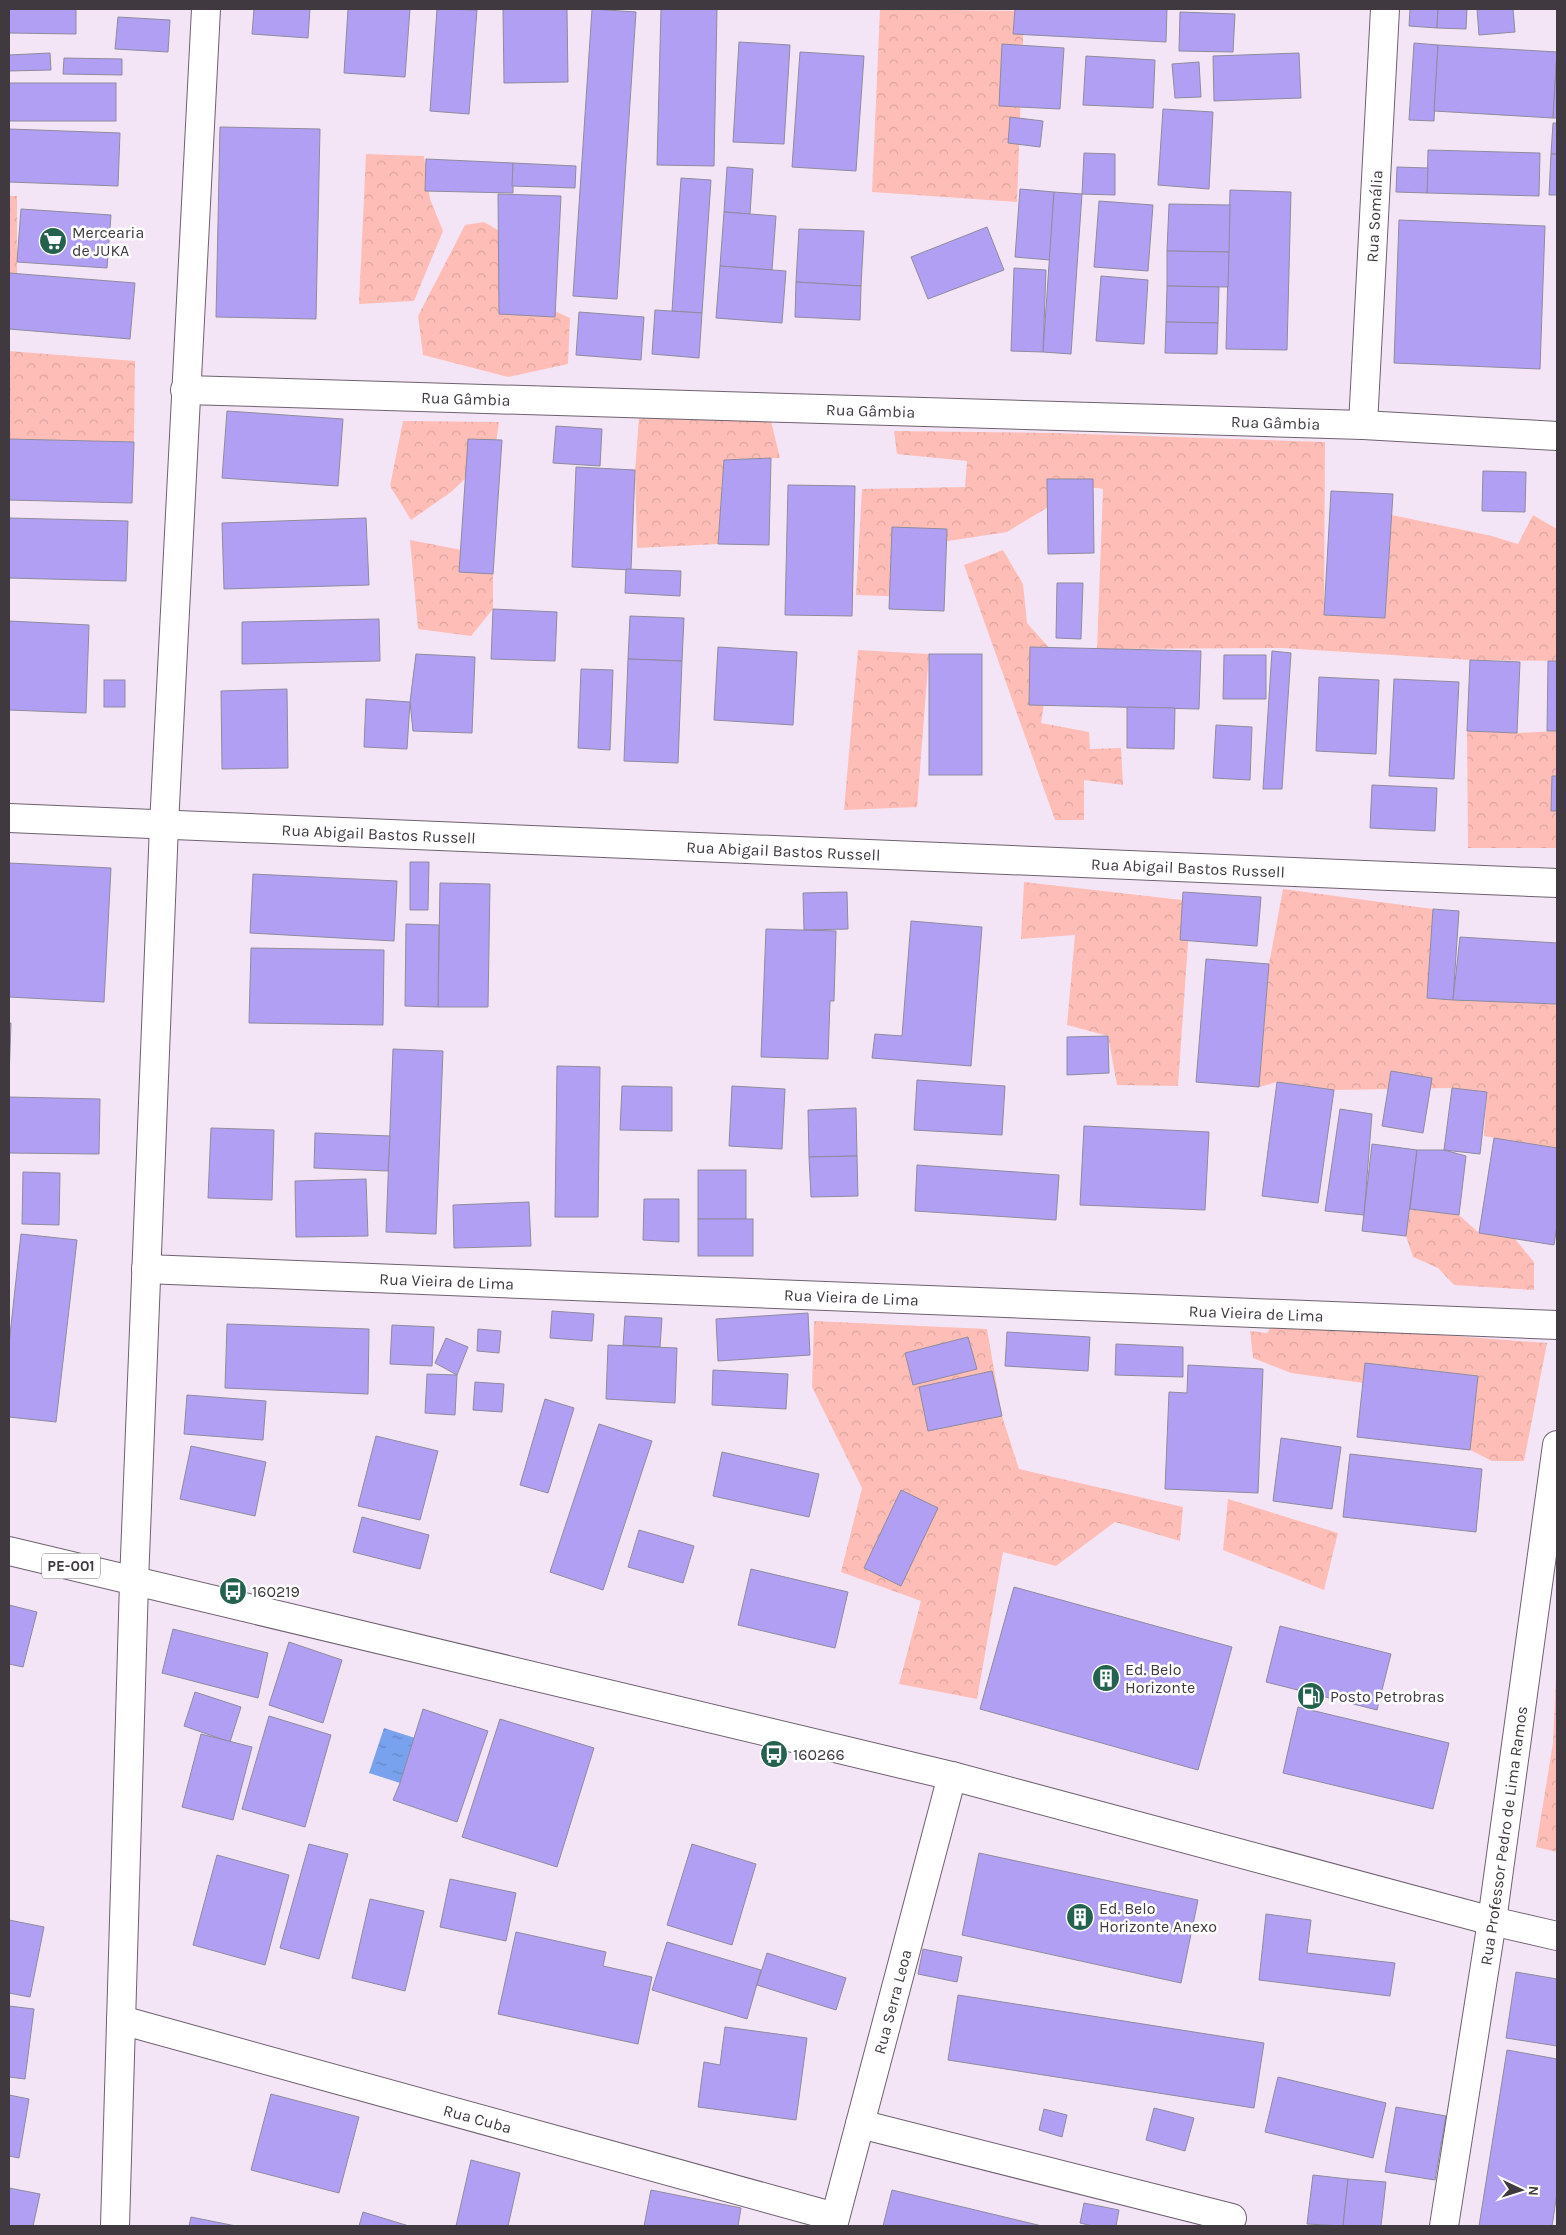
<svg xmlns="http://www.w3.org/2000/svg" width="1566" height="2235" font-family="Karla,sans-serif">
<style>
.forest{fill:url(#forest-crowns)}
.water{fill:url(#water-ripples)}
.building{fill:#b19ff4;stroke:#8e8b9e}
.lines{fill:none;stroke-linecap:round;stroke-linejoin:round}
.minor-casing{stroke:#6e616f;stroke-width:30}
.secondary-casing{stroke:#6e616f;stroke-width:30}
.primary-casing{stroke:#6e616f;stroke-width:30}
.minor{stroke:#fff;stroke-width:28}
.secondary{stroke:#fff;stroke-width:28}
.primary{stroke:#fff;stroke-width:28}
.labels{text-anchor:middle;dominant-baseline:central;stroke-width:5;stroke-linejoin:round;paint-order:stroke}
.shield{fill:#fff;stroke:#797579;stroke-width:1}
.shield-label{font-size:15px;font-weight:bold;fill:#403a40}
.street-label{font-size:16px;fill:#403a40;stroke:#fff}
.poi-label{font-size:16px;fill:#403a40;stroke:#fff;text-anchor:start}
</style>
<defs>
<pattern id="forest-crowns" width="20" height="18" patternUnits="userSpaceOnUse" patternTransform="scale(1.25)"><rect width="20" height="18" fill="#febeb7"/><path d="M2 6a3 3 0 1 1 6 0M12 15a3 3 0 1 1 6 0" fill="none" stroke="#dba49e"/></pattern>
<pattern id="water-ripples" width="26" height="14" patternUnits="userSpaceOnUse" patternTransform="scale(1.25)"><rect width="26" height="14" fill="#79a2ee"/><path d="M2 4q2-2 4 0t4 0M15 11q2-2 4 0t4 0" fill="none" stroke="#6585c2"/></pattern>
</defs>
<rect width="100%" height="100%" fill="#f4e5f6"/>
<g class="forest">
<polygon points="880,9 1024,11 1017,202 872,192"/>
<polygon points="366,154 424,156 430,199 443,231 414,301 359,304"/>
<rect x="9" y="196" width="8" height="78"/>
<polygon points="484,222 513,239 513,292 570,318 568,364 508,377 423,355 418,316 465,225"/>
<polygon points="9,351 135,361 134,442 9,439"/>
<polygon points="639,418 771,421 780,458 724,460 718,544 637,548 635,470"/>
<polygon points="403,421 499,422 495,451 451,492 411,520 390,486"/>
<polygon points="894,431 1054,433 1325,442 1324,615 1385,618 1392,515 1492,536 1518,544 1533,515 1557,529 1557,661 1470,660 1282,648 1097,649 1103,489 1048,479 1050,506 1007,532 916,546 911,597 856,595 862,489 965,487 967,461 897,454"/>
<polygon points="410,540 493,556 493,609 471,636 418,629"/>
<polygon points="1003,550 1023,584 1027,623 1052,651 1041,723 1089,732 1090,749 1121,748 1123,785 1084,780 1084,820 1055,820 964,565"/>
<polygon points="858,650 929,654 917,807 844,810"/>
<polygon points="1467,731 1517,733 1557,731 1557,848 1468,848"/>
<polygon points="1024,882 1191,901 1178,1086 1117,1085 1108,1036 1067,1025 1075,935 1021,939"/>
<polygon points="1283,889 1433,909 1427,998 1557,1004 1557,1148 1484,1136 1487,1092 1452,1088 1334,1090 1277,1082 1259,1087 1269,964"/>
<polygon points="1410,1209 1459,1215 1479,1233 1515,1239 1534,1262 1534,1290 1454,1285 1438,1268 1413,1257 1406,1236"/>
<polygon points="814,1321 987,1329 1002,1416 1019,1469 1183,1507 1180,1541 1115,1522 1056,1566 1003,1552 977,1699 899,1684 921,1601 841,1572 862,1488 812,1387"/>
<polygon points="1275,1322 1547,1343 1524,1461 1492,1461 1470,1450 1478,1376 1365,1363 1363,1383 1291,1373 1253,1358 1250,1331 1267,1333"/>
<polygon points="1228,1499 1338,1533 1324,1590 1223,1550"/>
<polygon points="1557,1654 1557,1852 1536,1847 1553,1743"/>
</g>
<polygon class="water" points="384,1728 415,1738 400,1783 369,1773"/>
<g class="building">
<polygon points="9,9 76,9 76,34 9,33"/>
<polygon points="254,9 310,9 308,38 252,34"/>
<polygon points="348,9 410,9 405,77 344,73"/>
<polygon points="437,9 477,10 469,114 430,111"/>
<polygon points="503,9 567,9 568,82 504,83"/>
<polygon points="592,9 636,12 617,299 573,296"/>
<polygon points="661,9 717,9 714,166 657,165"/>
<polygon points="1015,9 1167,9 1166,42 1013,34"/>
<polygon points="1410,9 1438,9 1437,28 1409,26"/>
<polygon points="1438,9 1467,9 1466,29 1437,28"/>
<polygon points="1477,9 1513,9 1515,32 1479,35"/>
<polygon points="1180,12 1235,14 1233,52 1179,51"/>
<polygon points="118,17 170,20 168,52 115,49"/>
<polygon points="739,42 790,45 784,144 733,142"/>
<polygon points="1414,43 1438,45 1434,121 1409,120"/>
<polygon points="1002,44 1064,48 1060,109 999,106"/>
<polygon points="1438,45 1557,52 1553,118 1434,111"/>
<polygon points="800,52 864,56 856,171 792,167"/>
<polygon points="1557,52 1557,118 1553,118"/>
<polygon points="50,53 51,70 9,71 9,55"/>
<polygon points="1299,53 1301,98 1214,101 1213,56"/>
<polygon points="1086,56 1155,60 1153,108 1083,105"/>
<polygon points="64,58 122,59 122,75 63,74"/>
<polygon points="1199,62 1201,97 1175,98 1172,64"/>
<rect x="9" y="83" width="107" height="38"/>
<polygon points="1163,109 1213,112 1209,189 1158,185"/>
<polygon points="1010,117 1043,121 1040,147 1008,143"/>
<polygon points="1553,123 1557,123 1557,154 1551,154"/>
<polygon points="220,127 320,129 316,319 216,317"/>
<polygon points="9,129 120,133 118,186 9,182"/>
<polygon points="1428,150 1540,153 1539,196 1427,193"/>
<polygon points="1084,153 1115,154 1115,195 1082,194"/>
<polygon points="1551,154 1557,154 1557,195 1549,195"/>
<polygon points="426,159 513,163 513,193 425,191"/>
<polygon points="513,163 576,166 575,188 512,186"/>
<polygon points="727,167 753,169 750,214 724,212"/>
<polygon points="1397,167 1428,168 1427,193 1396,192"/>
<polygon points="681,178 711,180 702,313 672,311"/>
<polygon points="1020,189 1054,192 1050,260 1015,257"/>
<polygon points="1230,190 1291,192 1287,350 1226,349"/>
<polygon points="1054,192 1082,194 1071,354 1043,352"/>
<polygon points="498,194 561,196 555,317 499,314"/>
<polygon points="1099,201 1153,205 1148,271 1094,267"/>
<polygon points="1169,204 1230,205 1229,252 1167,251"/>
<polygon points="21,209 111,215 107,268 17,262"/>
<polygon points="724,212 776,216 772,270 720,266"/>
<polygon points="1399,220 1545,226 1540,369 1394,363"/>
<polygon points="987,227 1004,270 928,299 911,257"/>
<polygon points="799,229 864,231 861,286 796,282"/>
<polygon points="1167,251 1229,252 1228,287 1167,286"/>
<polygon points="720,266 786,271 782,323 716,318"/>
<polygon points="1014,268 1046,270 1043,352 1011,351"/>
<polygon points="9,273 135,283 130,339 9,329"/>
<polygon points="1101,276 1148,280 1144,344 1096,341"/>
<polygon points="796,282 861,286 860,320 795,317"/>
<polygon points="1167,286 1219,287 1218,323 1166,322"/>
<polygon points="655,310 702,313 699,358 652,354"/>
<polygon points="579,312 644,317 641,360 576,355"/>
<polygon points="1166,322 1218,323 1217,354 1165,353"/>
<polygon points="227,411 343,419 338,486 222,478"/>
<polygon points="556,426 602,429 600,466 553,463"/>
<polygon points="9,439 134,442 132,503 9,500"/>
<polygon points="468,439 502,440 493,574 459,572"/>
<polygon points="771,458 769,545 718,544 724,460"/>
<polygon points="576,467 635,470 631,570 572,567"/>
<polygon points="1483,471 1526,472 1525,512 1482,511"/>
<polygon points="1047,479 1093,479 1094,553 1048,554"/>
<polygon points="788,485 855,486 852,616 785,615"/>
<polygon points="1331,491 1393,494 1385,618 1324,615"/>
<polygon points="9,518 128,521 126,581 9,578"/>
<polygon points="366,518 369,585 224,589 222,523"/>
<polygon points="892,527 947,529 944,611 889,609"/>
<polygon points="626,569 681,571 680,596 625,593"/>
<polygon points="1057,583 1083,583 1081,639 1056,638"/>
<polygon points="493,609 557,612 555,661 491,659"/>
<polygon points="630,616 684,618 682,661 628,659"/>
<polygon points="379,619 380,661 242,664 242,622"/>
<polygon points="9,621 89,625 86,713 9,710"/>
<polygon points="718,647 797,652 793,725 714,720"/>
<polygon points="1030,647 1201,651 1199,709 1029,705"/>
<polygon points="1272,651 1291,653 1282,789 1263,789"/>
<polygon points="416,654 475,657 472,733 413,731 410,702"/>
<rect x="929" y="654" width="53" height="121"/>
<polygon points="1224,655 1266,655 1266,699 1223,699"/>
<polygon points="628,659 682,661 678,763 624,761"/>
<polygon points="1470,660 1520,662 1517,733 1467,731"/>
<polygon points="1548,661 1557,661 1557,731 1547,731"/>
<polygon points="581,669 613,670 610,750 578,748"/>
<polygon points="1319,677 1379,680 1376,754 1316,751"/>
<polygon points="1394,679 1459,682 1454,779 1389,776"/>
<rect x="104" y="680" width="21" height="27"/>
<polygon points="287,689 288,768 222,769 221,691"/>
<polygon points="366,699 410,702 407,749 364,747"/>
<polygon points="1127,707 1175,708 1174,749 1127,748"/>
<polygon points="1216,725 1252,727 1250,780 1213,778"/>
<polygon points="1552,776 1557,776 1557,811 1551,811"/>
<polygon points="1372,785 1437,788 1435,831 1370,828"/>
<polygon points="410,862 429,862 428,910 410,910"/>
<polygon points="9,863 111,868 104,1002 9,997"/>
<polygon points="253,874 397,881 394,941 250,933"/>
<polygon points="440,883 490,884 488,1007 438,1007"/>
<polygon points="847,892 848,929 804,930 803,893"/>
<polygon points="1183,892 1261,897 1257,946 1180,940"/>
<polygon points="1433,909 1459,911 1453,1000 1427,998"/>
<polygon points="911,921 982,927 971,1066 872,1058 875,1034 902,1036"/>
<polygon points="406,924 439,925 438,1007 405,1006"/>
<polygon points="766,929 836,931 834,1001 830,1001 828,1059 761,1057"/>
<polygon points="1460,937 1557,943 1557,1004 1453,1000"/>
<polygon points="251,948 384,950 383,1025 249,1023"/>
<polygon points="1206,959 1269,964 1259,1087 1196,1082"/>
<polygon points="9,1023 11,1023 9,1078"/>
<polygon points="1108,1036 1109,1073 1067,1075 1067,1037"/>
<polygon points="393,1049 443,1051 436,1234 386,1232"/>
<polygon points="557,1066 600,1067 598,1217 555,1217"/>
<polygon points="1391,1071 1432,1078 1423,1133 1382,1126"/>
<polygon points="917,1080 1005,1086 1002,1135 914,1130"/>
<polygon points="1277,1082 1334,1090 1318,1203 1262,1196"/>
<polygon points="622,1086 672,1087 672,1131 620,1130"/>
<polygon points="732,1086 785,1089 782,1149 729,1146"/>
<polygon points="1452,1088 1487,1092 1480,1154 1444,1150"/>
<polygon points="9,1097 100,1099 99,1154 9,1153"/>
<polygon points="856,1108 857,1156 809,1157 808,1110"/>
<polygon points="1340,1109 1372,1114 1364,1215 1325,1211"/>
<polygon points="1084,1126 1209,1132 1205,1210 1080,1205"/>
<polygon points="211,1128 274,1130 272,1200 208,1198"/>
<polygon points="315,1133 390,1136 388,1171 314,1168"/>
<polygon points="1494,1138 1557,1148 1557,1225 1554,1245 1479,1233"/>
<polygon points="1372,1144 1417,1150 1406,1236 1362,1231"/>
<polygon points="1417,1150 1444,1150 1466,1156 1459,1215 1410,1209"/>
<polygon points="857,1156 858,1196 811,1197 809,1157"/>
<polygon points="917,1165 1059,1175 1056,1220 915,1211"/>
<rect x="698" y="1170" width="48" height="49"/>
<polygon points="23,1172 60,1173 59,1225 22,1224"/>
<polygon points="366,1179 368,1236 296,1237 295,1181"/>
<polygon points="644,1199 679,1199 679,1242 643,1240"/>
<polygon points="529,1202 531,1246 454,1248 453,1205"/>
<rect x="698" y="1219" width="55" height="37"/>
<polygon points="21,1234 77,1240 56,1422 9,1417 9,1344"/>
<polygon points="552,1311 594,1314 592,1341 550,1338"/>
<polygon points="808,1313 810,1355 718,1361 716,1319"/>
<polygon points="625,1316 662,1318 660,1347 623,1345"/>
<polygon points="227,1324 369,1329 368,1394 225,1388"/>
<polygon points="392,1325 434,1327 432,1366 390,1364"/>
<polygon points="478,1329 501,1331 499,1353 477,1351"/>
<polygon points="1007,1332 1090,1337 1088,1371 1005,1366"/>
<polygon points="968,1337 977,1369 913,1385 905,1353"/>
<polygon points="446,1338 468,1347 457,1375 435,1363"/>
<polygon points="1116,1344 1183,1347 1183,1377 1115,1375"/>
<polygon points="608,1345 677,1348 675,1403 606,1399"/>
<polygon points="1365,1363 1478,1376 1470,1450 1357,1437"/>
<polygon points="1188,1365 1263,1369 1258,1493 1165,1489 1169,1392 1187,1393"/>
<polygon points="713,1370 788,1374 786,1409 712,1405"/>
<polygon points="992,1371 1002,1416 928,1431 919,1387"/>
<polygon points="427,1374 457,1375 455,1415 425,1413"/>
<polygon points="475,1382 504,1384 502,1412 473,1410"/>
<polygon points="187,1395 266,1401 263,1440 184,1434"/>
<polygon points="545,1399 574,1408 548,1493 520,1485"/>
<polygon points="599,1424 652,1441 603,1590 550,1572"/>
<polygon points="376,1436 438,1451 420,1520 358,1506"/>
<polygon points="1281,1438 1341,1447 1332,1509 1273,1501"/>
<polygon points="191,1446 266,1462 255,1516 180,1499"/>
<polygon points="722,1452 819,1474 809,1517 713,1496"/>
<polygon points="1350,1454 1482,1469 1476,1532 1343,1517"/>
<polygon points="901,1490 938,1508 901,1586 864,1568"/>
<polygon points="362,1517 429,1535 420,1569 353,1552"/>
<polygon points="639,1530 694,1546 683,1583 628,1567"/>
<polygon points="751,1569 848,1592 835,1648 738,1625"/>
<polygon points="1014,1587 1232,1647 1198,1770 980,1709"/>
<polygon points="9,1605 37,1612 23,1667 9,1664"/>
<polygon points="1280,1626 1391,1654 1377,1710 1266,1682"/>
<polygon points="173,1629 268,1653 258,1698 162,1673"/>
<polygon points="289,1642 342,1660 323,1723 269,1705"/>
<polygon points="195,1692 241,1707 230,1742 184,1726"/>
<polygon points="1298,1707 1449,1743 1433,1809 1283,1773"/>
<polygon points="423,1709 488,1731 457,1822 393,1800 400,1783"/>
<polygon points="269,1716 331,1735 305,1827 242,1809"/>
<polygon points="500,1719 594,1748 557,1867 462,1837"/>
<polygon points="201,1734 252,1747 233,1820 182,1807"/>
<polygon points="309,1844 348,1854 319,1959 280,1948"/>
<polygon points="692,1844 756,1864 732,1945 667,1925"/>
<polygon points="979,1853 1198,1900 1181,1983 962,1935"/>
<polygon points="217,1855 289,1875 265,1965 193,1945"/>
<polygon points="450,1879 516,1893 506,1941 440,1927"/>
<polygon points="370,1899 424,1911 405,1991 352,1978"/>
<polygon points="1266,1914 1311,1920 1307,1953 1395,1963 1390,1996 1259,1980"/>
<polygon points="9,1920 44,1927 30,1997 9,1993"/>
<polygon points="516,1932 606,1952 603,1966 652,1977 638,2044 498,2014"/>
<polygon points="667,1942 761,1970 747,2019 652,1990"/>
<polygon points="923,1949 962,1957 957,1982 918,1974"/>
<polygon points="767,1953 846,1978 836,2010 757,1985"/>
<polygon points="1516,1972 1557,1979 1557,2046 1506,2038"/>
<polygon points="958,1995 1264,2043 1254,2108 948,2060"/>
<polygon points="9,2006 34,2009 25,2079 9,2077"/>
<polygon points="725,2027 807,2038 796,2120 698,2107 704,2062 720,2065"/>
<polygon points="1507,2050 1557,2059 1557,2193 1552,2226 1479,2226"/>
<polygon points="1278,2077 1386,2103 1373,2158 1265,2132"/>
<polygon points="271,2094 359,2117 339,2193 251,2170"/>
<polygon points="9,2095 29,2099 19,2158 9,2156"/>
<polygon points="1396,2107 1446,2116 1435,2180 1385,2172"/>
<polygon points="1154,2108 1194,2118 1185,2151 1146,2140"/>
<polygon points="1044,2109 1067,2115 1062,2137 1039,2130"/>
<polygon points="471,2160 520,2173 508,2226 456,2226"/>
<polygon points="1313,2175 1348,2179 1343,2226 1307,2224"/>
<polygon points="1348,2179 1386,2182 1381,2226 1343,2226"/>
<polygon points="9,2188 40,2194 33,2226 9,2226"/>
<polygon points="651,2190 741,2208 738,2226 644,2226"/>
<polygon points="892,2190 1042,2226 883,2226"/>
<polygon points="1084,2203 1119,2210 1116,2226 1093,2226 1080,2223"/>
<polygon points="363,2212 409,2226 359,2226"/>
<polygon points="191,2217 236,2226 189,2226"/>
</g>
<g class="lines">
<g class="minor-casing">
<g id="minor">
<path id="s1" d="M 185,390 L 1363,425 L 1557,436"/>
<path id="s2" d="M 1363,425 L 1385,9"/>
<path id="s3" d="M 9,818 L 1557,883"/>
<path id="s4" d="M 146,1269 L 1557,1325"/>
<path id="s5" d="M 121,2020 L 835,2217"/>
<polyline points="860,2124 1232,2218"/>
<polyline points="115,2226 134,1582"/>
<path id="s6" d="M 833,2226 L 952,1776"/>
<path id="s7" d="M 1444,2226 L 1492,1921 L 1557,1445"/>
</g>
</g>
<g class="secondary-casing">
<polyline id="secondary" points="134,1582 164,825 206,9"/>
</g>
<g class="primary-casing">
<polyline id="primary" points="9,1551 952,1776 1492,1921 1557,1936"/>
</g>
<use href="#minor" class="minor"/>
<use href="#secondary" class="secondary"/>
<use href="#primary" class="primary"/>
</g>
<defs>
<g id="supermarket-disc" transform="scale(1.4375)"><circle r="9.5" fill="#24624f" stroke="#fff"/><path d="M-6-5.5h2.5l.6 2H6L4.5 2H-2.5L-4.4-4H-6ZM-1.5 3.2a1.3 1.3 0 1 0 .1 0ZM3 3.2a1.3 1.3 0 1 0 .1 0Z" fill="#fff"/></g>
<g id="bus-disc" transform="scale(1.4375)"><circle r="9.5" fill="#24624f" stroke="#fff"/><path d="M-5-6H5V4H4V6H2V4H-2V6H-4V4H-5ZM-3.5-4V0h7V-4ZM-3.5 1.2v1.5H-2V1.2ZM2 1.2v1.5H3.5V1.2Z" fill="#fff"/></g>
<g id="building-disc" transform="scale(1.4375)"><circle r="9.5" fill="#24624f" stroke="#fff"/><path d="M-4-6H4V6H1V3H-1V6H-4ZM-2.5-4.3h1.7v1.8h-1.7ZM.8-4.3h1.7v1.8H.8ZM-2.5-1h1.7V.8h-1.7ZM.8-1h1.7V.8H.8Z" fill="#fff"/></g>
<g id="fuel-disc" transform="scale(1.4375)"><circle r="9.5" fill="#24624f" stroke="#fff"/><path d="M-5.5-6h7V0h2V4h1.3V-2.5L3-4.5l.8-.8L6-3V5H2.5V1h-1V6h-7ZM-4.2-4.7v3.2H.2V-4.7Z" fill="#fff"/></g>
</defs>
<g fill-rule="evenodd">
<use href="#supermarket-disc" x="53" y="241"/>
<use href="#bus-disc" x="233" y="1591"/>
<use href="#building-disc" x="1106" y="1678"/>
<use href="#fuel-disc" x="1311" y="1696"/>
<use href="#bus-disc" x="774" y="1754"/>
<use href="#building-disc" x="1080" y="1917"/>
</g>
<g class="labels">
<rect class="shield" x="42" y="1553.5" width="58" height="25" rx="4"/>
<g class="shield-label">
<text x="71" y="1566">PE-001</text>
</g>
<g class="street-label">
<text stroke="none"><textPath href="#s2" startOffset="209">Rua Somália</textPath></text>
<text stroke="none"><textPath href="#s1" startOffset="281">Rua Gâmbia</textPath></text>
<text stroke="none"><textPath href="#s1" startOffset="686">Rua Gâmbia</textPath></text>
<text stroke="none"><textPath href="#s1" startOffset="1091">Rua Gâmbia</textPath></text>
<text stroke="none"><textPath href="#s3" startOffset="370">Rua Abigail Bastos Russell</textPath></text>
<text stroke="none"><textPath href="#s3" startOffset="775">Rua Abigail Bastos Russell</textPath></text>
<text stroke="none"><textPath href="#s3" startOffset="1180">Rua Abigail Bastos Russell</textPath></text>
<text stroke="none"><textPath href="#s4" startOffset="301">Rua Vieira de Lima</textPath></text>
<text stroke="none"><textPath href="#s4" startOffset="706">Rua Vieira de Lima</textPath></text>
<text stroke="none"><textPath href="#s4" startOffset="1111">Rua Vieira de Lima</textPath></text>
<text stroke="none"><textPath href="#s7" startOffset="395">Rua Professor Pedro de Lima Ramos</textPath></text>
<text stroke="none"><textPath href="#s6" startOffset="232">Rua Serra Leoa</textPath></text>
<text stroke="none"><textPath href="#s5" startOffset="370">Rua Cuba</textPath></text>
</g>
<g class="poi-label">
<text x="72" y="232">Mercearia<tspan x="72" dy="18">de JUKA</tspan></text>
<text x="252" y="1591">160219</text>
<text x="1125" y="1669">Ed. Belo<tspan x="1125" dy="18">Horizonte</tspan></text>
<text x="1330" y="1696">Posto Petrobras</text>
<text x="793" y="1754">160266</text>
<text x="1099" y="1908">Ed. Belo<tspan x="1099" dy="18">Horizonte Anexo</tspan></text>
</g>
</g>
<rect width="1566" height="2235" fill="none" stroke="#403a40" stroke-width="20"/>
<g transform="translate(1521 2190) rotate(94)" stroke="#ffffff" stroke-width="4" paint-order="stroke">
<path d="M0-4L9 19L0 12L-9 19Z" fill="#403a40"/>
<text y="-8" font-size="14" font-weight="bold" text-anchor="middle" fill="#403a40">N</text>
</g>
</svg>
